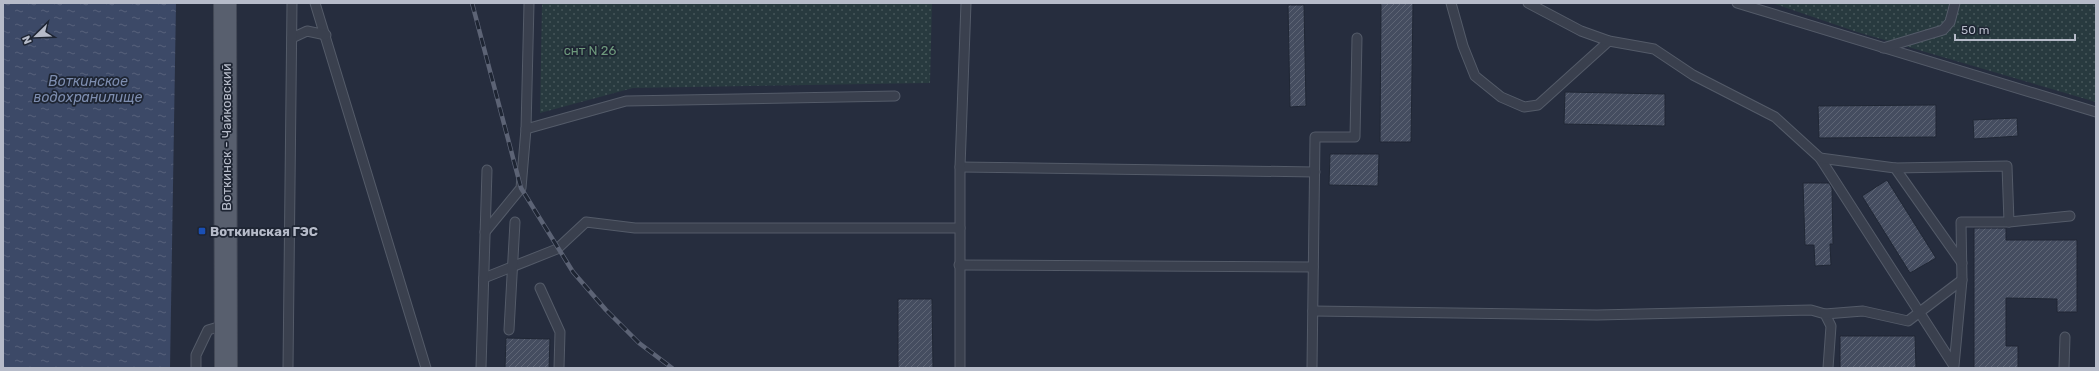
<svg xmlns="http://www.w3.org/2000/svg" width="2099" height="371" font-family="Rubik,sans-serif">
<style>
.park{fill:url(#park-dots)}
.water{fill:url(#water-ripples)}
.building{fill:url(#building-hatch);stroke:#202735}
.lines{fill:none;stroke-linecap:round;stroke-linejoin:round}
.service-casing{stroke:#545b69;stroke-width:11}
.primary-casing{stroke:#434957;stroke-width:24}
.service{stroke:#3a404e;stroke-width:9}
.primary{stroke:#585f6e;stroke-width:22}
.rail-casing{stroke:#5c6375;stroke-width:4.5}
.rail{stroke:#1e2533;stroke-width:3;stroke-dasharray:9;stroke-linecap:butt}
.transit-dot{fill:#1a4fb4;stroke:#1e2533;stroke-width:1.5}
.labels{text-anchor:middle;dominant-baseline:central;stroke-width:3.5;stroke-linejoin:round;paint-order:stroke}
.park-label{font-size:13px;fill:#6e997c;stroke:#1e2533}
.street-label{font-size:13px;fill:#b6bbc9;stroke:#1e2533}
.poi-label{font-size:13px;font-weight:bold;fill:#b6bbc9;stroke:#1e2533;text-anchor:start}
.water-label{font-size:14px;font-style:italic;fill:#7e8eb0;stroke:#1e2533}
</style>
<defs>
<pattern id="park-dots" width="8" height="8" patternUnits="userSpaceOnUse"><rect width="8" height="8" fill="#283a3f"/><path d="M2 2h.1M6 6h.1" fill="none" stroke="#455559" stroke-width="1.8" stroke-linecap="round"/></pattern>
<pattern id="water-ripples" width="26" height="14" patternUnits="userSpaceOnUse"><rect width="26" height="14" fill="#3c4967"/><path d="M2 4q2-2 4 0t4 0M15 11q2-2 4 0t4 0" fill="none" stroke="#56617b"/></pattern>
<pattern id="building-hatch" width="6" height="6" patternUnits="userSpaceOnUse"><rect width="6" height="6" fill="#454d60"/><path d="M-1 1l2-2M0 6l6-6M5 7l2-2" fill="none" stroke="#5e6575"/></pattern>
</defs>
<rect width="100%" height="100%" fill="#262d3e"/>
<g class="park">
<polygon points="542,3 932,3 930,83 633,88 540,113"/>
<polygon points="1772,3 2096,3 2096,102 1857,32"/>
</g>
<polygon class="water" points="3,3 176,3 170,368 3,368"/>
<g class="building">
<polygon points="1381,3 1413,3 1411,142 1380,142"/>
<polygon points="1288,5 1304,5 1306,106 1290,107"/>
<polygon points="1565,92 1665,94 1665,126 1564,124"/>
<polygon points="1936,105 1936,137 1819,138 1818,106"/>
<polygon points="2017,118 2018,136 1974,139 1973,120"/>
<polygon points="1330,154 1379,154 1378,186 1329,185"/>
<polygon points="1887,180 1936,258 1910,273 1862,196"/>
<polygon points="1803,183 1829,183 1832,188 1833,244 1830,244 1831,265 1815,266 1814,245 1805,245"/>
<polygon points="1974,228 2006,228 2006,240 2077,240 2077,312 2057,312 2057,299 2006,298 2006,346 2018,346 2018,368 1974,368"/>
<polygon points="898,299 932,299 933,368 898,368"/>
<polygon points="1840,336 1915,336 1916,368 1840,368"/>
<polygon points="506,338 550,339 549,368 505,368"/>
</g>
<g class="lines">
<g class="service-casing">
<g id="service">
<polyline points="315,3 426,368"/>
<polyline points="1451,3 1463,46 1475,76 1501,97 1524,107 1538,105 1609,41"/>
<polyline points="1528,3 1581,31 1609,41 1654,49 1693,75 1775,117 1820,158 1954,366 1962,280 1961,222 2009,222 2070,216"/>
<polyline points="1737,3 2096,112"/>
<polyline points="292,38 307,31 326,35"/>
<polyline points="1883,48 1943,30 1950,22 1955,3"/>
<polyline points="526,129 626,101 895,96"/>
<polyline points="1820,158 1895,168 1962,263"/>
<polyline points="960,167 1315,172"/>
<polyline points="1895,168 2007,166 2009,222"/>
<polyline points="485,232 521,188 526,129 529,3"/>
<polyline points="959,265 1313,267"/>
<polyline points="484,278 557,249 586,222 635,228 960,228"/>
<polyline points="540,288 560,332 559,368"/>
<polyline points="1313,311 1597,315 1811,310 1825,314 1831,326 1828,368"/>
<polyline points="1825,314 1863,311 1908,321 1962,280"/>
<polyline points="509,330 515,222"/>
<polyline points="196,368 196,355 208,330 225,325"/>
<polyline points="288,368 292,3"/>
<polyline points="481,368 487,170"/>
<polyline points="960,368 960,167 966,3"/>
<polyline points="1312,368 1315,137 1355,137 1357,38"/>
<polyline points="2064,368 2065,337"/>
</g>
</g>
<g class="primary-casing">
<polyline id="primary" points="225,3 226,368"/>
</g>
<use href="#service" class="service"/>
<use href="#primary" class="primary"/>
<g class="rail-casing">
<polyline id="rail" points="472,3 521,188 573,272 606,310 639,343 672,368"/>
</g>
<use href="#rail" class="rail"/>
</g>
<rect class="transit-dot" x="198" y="227" width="8" height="8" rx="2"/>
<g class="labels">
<g class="park-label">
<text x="590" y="50">снт N 26</text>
</g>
<g class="street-label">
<text transform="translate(226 137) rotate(-90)">Воткинск - Чайковский</text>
</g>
<g class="poi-label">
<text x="210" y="231">Воткинская ГЭС</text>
</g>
<g class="water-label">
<text x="88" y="81">Воткинское<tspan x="88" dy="16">водохранилище</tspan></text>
</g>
</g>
<rect width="2099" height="371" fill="none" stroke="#b6bbc9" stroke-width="8"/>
<g transform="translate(36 36) rotate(247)" stroke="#1e2533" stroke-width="3" paint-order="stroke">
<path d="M0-3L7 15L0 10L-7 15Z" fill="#b6bbc9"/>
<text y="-6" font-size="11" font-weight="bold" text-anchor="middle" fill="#b6bbc9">N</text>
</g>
<path d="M1955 34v6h120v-6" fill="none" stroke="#b6bbc9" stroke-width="2"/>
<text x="1961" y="34" font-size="12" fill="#b6bbc9" stroke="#1e2533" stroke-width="3" paint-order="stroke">50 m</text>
</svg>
